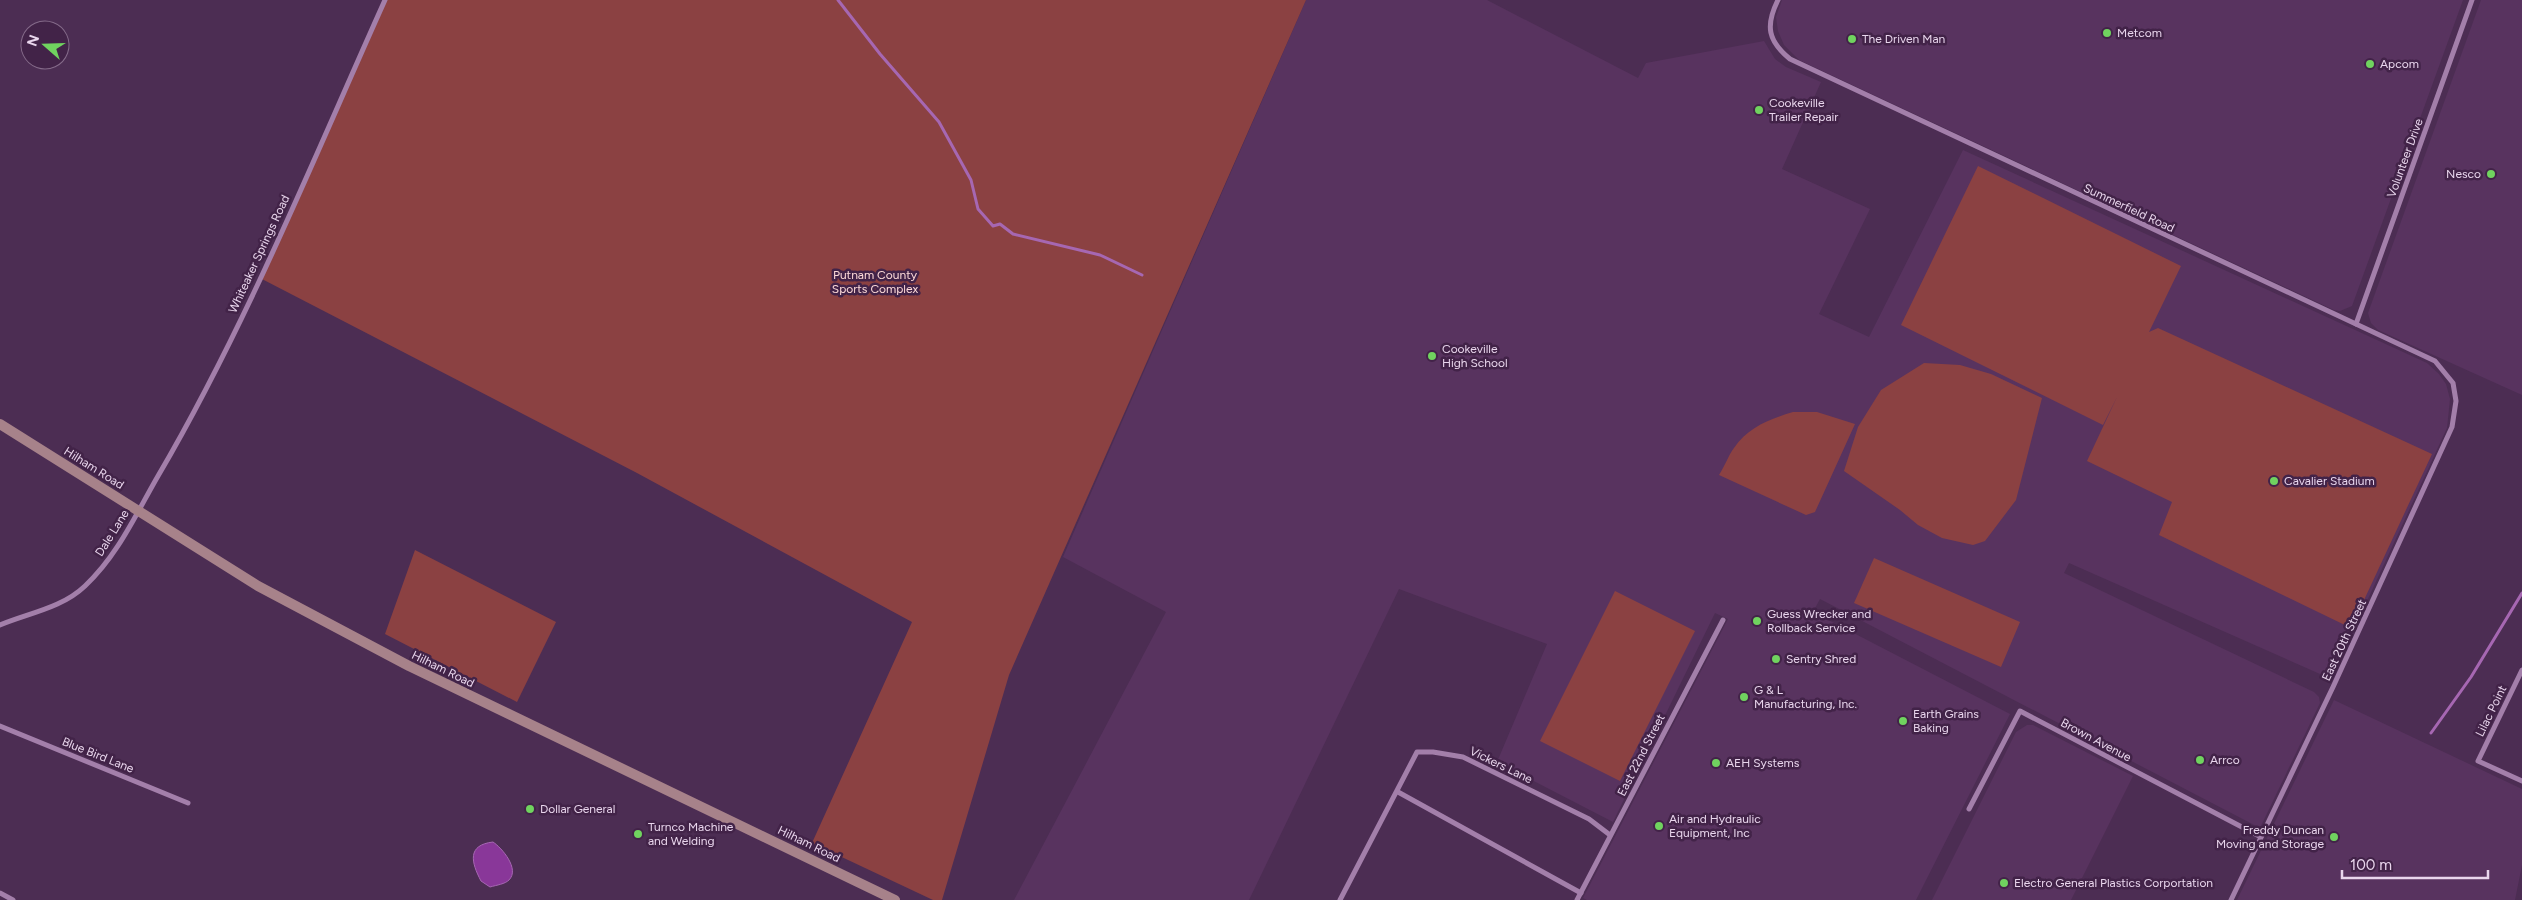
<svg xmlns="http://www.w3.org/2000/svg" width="2522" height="900" font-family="Figtree,sans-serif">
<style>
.built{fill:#58335f}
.green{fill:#8b4142}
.water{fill:#893799;stroke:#a667b2}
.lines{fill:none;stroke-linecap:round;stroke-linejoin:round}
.stream{stroke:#a667b2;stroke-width:3}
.street{stroke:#a37faa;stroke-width:5}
.secondary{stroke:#a7828a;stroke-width:10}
.poi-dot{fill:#70d35f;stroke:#422348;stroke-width:2}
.labels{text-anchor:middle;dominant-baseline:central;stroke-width:5;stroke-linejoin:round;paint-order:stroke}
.poi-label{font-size:12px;fill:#e9d6ed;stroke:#422348;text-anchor:start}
.street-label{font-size:12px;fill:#e9d6ed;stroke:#422348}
.park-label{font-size:12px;fill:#fddad8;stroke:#422348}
</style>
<rect width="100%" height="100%" fill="#4c2d53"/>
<g class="built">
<polygon points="1306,0 1487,0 1638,78 1646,63 1764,41 1775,59 1786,67 1821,82 1782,169 1870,209 1819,314 1869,337 1963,150 2427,363 2439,374 2446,384 2450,399 2447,428 2336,668 2320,674 2069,563 2064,573 2314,692 2319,697 2320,703 2260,828 1820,599 1813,612 2010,714 1916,900 1587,900 1583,898 1728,619 1715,613 1613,822 1497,762 1547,644 1399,589 1249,900 1014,900 1166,612 1063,557"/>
<polygon points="1782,0 2463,0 2352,306 2340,311 2334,310 1799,60 1784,45 1778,31 1776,17"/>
<polygon points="2481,0 2522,0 2522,395 2378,330 2371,323 2368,313"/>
<polygon points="2334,700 2522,789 2522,865 2515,900 2237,900"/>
<polygon points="2027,725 2033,725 2133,776 2071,900 1932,900 2016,732"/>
</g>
<g class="green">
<polygon points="385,0 1306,0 1009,675 942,900 933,900 812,843 912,622 637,473 260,278"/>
<polygon points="1978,166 2181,266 2149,332 2158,328 2432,454 2351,628 2159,535 2172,502 2087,461 2117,397 2103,425 1901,325"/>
<polygon points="1924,363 1960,365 1991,374 2042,398 2016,500 1985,541 1973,545 1942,538 1918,525 1900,510 1844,471 1858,427 1881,390"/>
<path d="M 1793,412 L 1817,412 L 1855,424 L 1815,512 L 1806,515 L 1719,475 C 1725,466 1728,456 1734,448 C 1748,427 1770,419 1793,412 Z"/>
<polygon points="415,550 556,622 517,702 385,634"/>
<polygon points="1874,558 2020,622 2001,667 1854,603"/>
<polygon points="1615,591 1695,631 1620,781 1540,741"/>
</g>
<path class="water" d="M 493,842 C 502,848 520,869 509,880 C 505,884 497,885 490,887 L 481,881 C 471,862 467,845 493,842 Z"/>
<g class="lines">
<g class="stream">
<polyline points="838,0 880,54 939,122 971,180 978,209 993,226 1000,224 1013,234 1100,255 1142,275"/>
<polyline points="2431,733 2471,677 2522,593"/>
</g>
<g class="street">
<path d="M 1778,0 C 1765,26 1768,41 1790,59 L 2435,361 L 2453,383 L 2456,401 L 2452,427 L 2333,687 L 2231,900"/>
<polyline points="2356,324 2472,0"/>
<path d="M 0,625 C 29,613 62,608 85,586 C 118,555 136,514 158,476 C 247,324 313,160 385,0"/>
<polyline points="2522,670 2478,761 2522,781"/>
<polyline points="0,726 188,803"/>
<polyline points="1398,792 1581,893"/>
<polyline points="1969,809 2020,711 2261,837"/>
<polyline points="0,893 13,900"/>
<polyline points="1340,900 1417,752 1433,752 1463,757 1589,819 1610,835"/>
<polyline points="1577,900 1723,620"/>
</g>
<polyline class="secondary" points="0,424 258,586 409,666 895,900"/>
</g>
<g class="poi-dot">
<circle cx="2107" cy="33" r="5"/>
<circle cx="1852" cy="39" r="5"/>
<circle cx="2370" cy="64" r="5"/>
<circle cx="1759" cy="110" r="5"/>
<circle cx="2491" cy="174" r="5"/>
<circle cx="1432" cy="356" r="5"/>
<circle cx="2274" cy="481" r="5"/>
<circle cx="1757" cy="621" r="5"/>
<circle cx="1776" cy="659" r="5"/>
<circle cx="1744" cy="697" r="5"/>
<circle cx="1903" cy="721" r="5"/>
<circle cx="2200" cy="760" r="5"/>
<circle cx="1716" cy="763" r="5"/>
<circle cx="530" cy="809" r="5"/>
<circle cx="1659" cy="826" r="5"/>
<circle cx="638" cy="834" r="5"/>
<circle cx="2334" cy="837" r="5"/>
<circle cx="2004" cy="883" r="5"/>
</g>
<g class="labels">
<g class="poi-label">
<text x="2117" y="33">Metcom</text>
<text x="1862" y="39">The Driven Man</text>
<text x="2380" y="64">Apcom</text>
<text x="1769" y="103">Cookeville<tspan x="1769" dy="14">Trailer Repair</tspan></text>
<text x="2481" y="174" text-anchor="end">Nesco</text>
<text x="1442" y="349">Cookeville<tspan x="1442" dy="14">High School</tspan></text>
<text x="2284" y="481">Cavalier Stadium</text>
<text x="1767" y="614">Guess Wrecker and<tspan x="1767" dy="14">Rollback Service</tspan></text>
<text x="1786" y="659">Sentry Shred</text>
<text x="1754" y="690">G &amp; L<tspan x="1754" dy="14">Manufacturing, Inc.</tspan></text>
<text x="1913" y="714">Earth Grains<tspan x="1913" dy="14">Baking</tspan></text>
<text x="2210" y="760">Arrco</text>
<text x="1726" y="763">AEH Systems</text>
<text x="540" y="809">Dollar General</text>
<text x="1669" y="819">Air and Hydraulic<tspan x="1669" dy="14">Equipment, Inc</tspan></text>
<text x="648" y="827">Turnco Machine<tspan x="648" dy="14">and Welding</tspan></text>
<text x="2324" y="830" text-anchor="end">Freddy Duncan<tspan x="2324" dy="14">Moving and Storage</tspan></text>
<text x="2014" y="883">Electro General Plastics Corportation</text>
</g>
<g class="street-label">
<text transform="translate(2405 158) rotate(-70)">Volunteer Drive</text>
<text transform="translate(2129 208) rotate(25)">Summerfield Road</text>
<text transform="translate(259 254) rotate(-65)">Whiteaker Springs Road</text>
<text transform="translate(94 468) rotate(32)">Hilham Road</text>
<text transform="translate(112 533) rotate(-58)">Dale Lane</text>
<text transform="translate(2344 640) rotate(-65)">East 20th Street</text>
<text transform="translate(443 669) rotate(26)">Hilham Road</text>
<text transform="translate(2491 711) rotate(-64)">Lilac Point</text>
<text transform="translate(2096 740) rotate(28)">Brown Avenue</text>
<text transform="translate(98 755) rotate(22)">Blue Bird Lane</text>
<text transform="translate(1641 755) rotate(-63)">East 22nd Street</text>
<text transform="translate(1501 765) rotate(26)">Vickers Lane</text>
<text transform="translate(809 844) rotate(26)">Hilham Road</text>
</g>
<g class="park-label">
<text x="875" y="275">Putnam County<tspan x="875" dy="14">Sports Complex</tspan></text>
</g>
</g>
<g transform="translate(45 45) rotate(290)"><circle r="24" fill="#422348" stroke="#856b8a"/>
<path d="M0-4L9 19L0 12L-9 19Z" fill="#70d35f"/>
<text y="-8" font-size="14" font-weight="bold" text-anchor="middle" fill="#e9d6ed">N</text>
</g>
<path d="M2342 870v8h146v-8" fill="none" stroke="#e9d6ed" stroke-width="2.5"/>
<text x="2350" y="870" font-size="15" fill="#e9d6ed" stroke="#422348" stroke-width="4" paint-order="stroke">100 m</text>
</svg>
